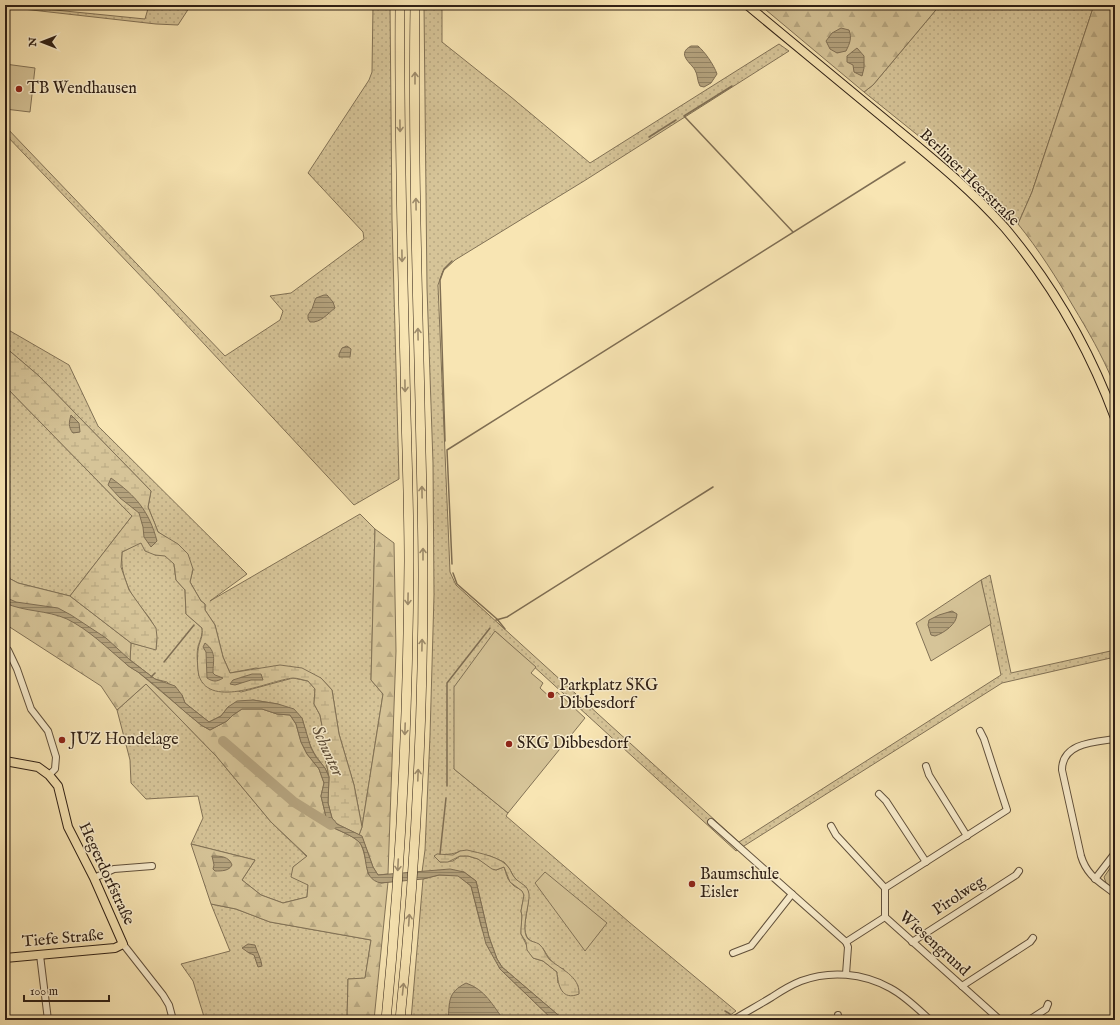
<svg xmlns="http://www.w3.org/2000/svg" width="1120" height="1025" font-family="'IM FELL English',serif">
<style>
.grass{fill:url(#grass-dots);stroke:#827256;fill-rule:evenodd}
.forest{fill:url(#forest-firs);stroke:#827256}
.wetland{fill:url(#wetland-marsh);stroke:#827256}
.park{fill:url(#park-crowns);stroke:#827256}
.garden{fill:#d6c498;stroke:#827256}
.water{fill:url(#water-rules);stroke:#7f6e53}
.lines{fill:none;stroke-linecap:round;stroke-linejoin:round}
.stream{stroke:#7f6e53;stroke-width:1.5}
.river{stroke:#b4a27d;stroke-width:10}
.minor-casing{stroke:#61513c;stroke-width:8}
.major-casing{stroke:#2f2015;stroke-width:10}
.highway-casing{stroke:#2f2015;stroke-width:10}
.minor{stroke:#faeece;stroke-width:6}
.major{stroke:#f8e5b3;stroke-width:8}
.highway{stroke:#f8e5b3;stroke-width:9}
.oneway{stroke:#9e8c6c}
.poi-dot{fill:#8f2418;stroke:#faeece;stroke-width:1.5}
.labels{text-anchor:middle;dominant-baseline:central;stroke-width:3;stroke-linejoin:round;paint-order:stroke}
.poi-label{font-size:16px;fill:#2f2015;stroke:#faeece;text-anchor:start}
.street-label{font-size:16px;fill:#2f2015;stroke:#faeece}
.water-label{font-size:17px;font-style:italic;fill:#5e4e39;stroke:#faeece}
</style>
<defs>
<pattern id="grass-dots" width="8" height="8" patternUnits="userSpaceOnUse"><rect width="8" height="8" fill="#d6c498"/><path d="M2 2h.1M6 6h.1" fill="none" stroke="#b8a882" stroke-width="1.8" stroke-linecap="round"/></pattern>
<pattern id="forest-firs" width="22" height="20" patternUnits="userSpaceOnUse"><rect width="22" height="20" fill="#d6c498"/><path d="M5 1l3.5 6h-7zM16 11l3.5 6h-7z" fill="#b8a882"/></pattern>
<pattern id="wetland-marsh" width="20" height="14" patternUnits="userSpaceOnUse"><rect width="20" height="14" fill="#d6c498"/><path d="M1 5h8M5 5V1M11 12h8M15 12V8" fill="none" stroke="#b8a882"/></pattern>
<pattern id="park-crowns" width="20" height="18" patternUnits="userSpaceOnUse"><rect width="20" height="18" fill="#d6c498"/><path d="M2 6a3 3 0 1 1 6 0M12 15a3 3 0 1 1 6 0" fill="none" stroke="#b8a882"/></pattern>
<pattern id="water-rules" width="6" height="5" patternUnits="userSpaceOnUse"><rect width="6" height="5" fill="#b4a27d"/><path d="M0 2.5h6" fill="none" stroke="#938465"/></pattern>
</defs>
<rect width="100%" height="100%" fill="#f8e5b3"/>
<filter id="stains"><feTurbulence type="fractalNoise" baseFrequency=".005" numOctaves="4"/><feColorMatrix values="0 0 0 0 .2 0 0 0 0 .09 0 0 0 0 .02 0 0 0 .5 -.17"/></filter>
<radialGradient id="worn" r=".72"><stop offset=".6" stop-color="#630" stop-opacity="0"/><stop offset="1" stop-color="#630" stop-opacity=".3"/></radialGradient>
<g class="grass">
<polygon points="5,5 145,19 149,5 191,5 178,25 156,24 5,7"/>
<polygon points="373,5 390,5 392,219 399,479 354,505 153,289 5,134 5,126 225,356 280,320 283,311 270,296 291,293 364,239 363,232 308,173 369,80 372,72"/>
<path d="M 424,5 L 442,5 L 442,42 L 511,97 L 590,163 L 779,44 L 789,51 L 584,181 L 455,260 L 443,271 L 438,285 L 450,572 L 456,585 L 739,842 L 1001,675 L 981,580 L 990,575 L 1011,673 L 1115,650 L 1115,657 L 1002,683 L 736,851 L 496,632 L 454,769 L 508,813 L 506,816 L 629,922 L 736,1011 L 723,1020 L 564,1020 L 502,967 L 497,959 L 489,937 L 476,881 L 464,872 L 422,872 L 425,850 L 430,736 L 434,595 L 433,463 L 427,288 ZM 460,851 L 490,856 L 504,862 L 509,868 L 515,879 L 526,887 C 527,891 528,895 528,899 C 529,909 521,928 527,937 C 531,943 541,944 544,950 C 548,957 555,968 564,969 L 558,983 L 557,972 L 543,961 L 533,958 L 521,934 L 522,916 L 521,911 L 524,896 L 523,891 L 514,886 L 508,879 L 504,867 L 496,870 L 478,859 L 468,856 L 460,856 L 453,861 L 440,862 L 438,858 C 446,852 451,856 460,851 Z"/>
<polygon points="940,5 1094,5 1032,192 1018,224 961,170 864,92 873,85"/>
<polygon points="5,328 69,365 98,426 247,574 210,601 360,514 375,529 371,680 383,694 362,827 354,785 339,734 332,690 321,678 256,668 230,673 223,657 215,625 205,610 205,604 201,601 190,582 193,569 167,538 158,532 148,507 151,491 39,376 5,347"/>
<polygon points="5,386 132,516 70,596 18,583 5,576"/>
<path d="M 141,542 L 155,555 L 165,555 L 174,564 L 176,580 L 185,590 L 186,614 L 202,628 C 203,635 200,639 198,647 C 196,656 198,667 199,676 L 241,692 L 293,678 L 308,681 L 315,689 L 314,704 L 320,715 L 323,731 L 324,752 L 329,777 C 325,765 317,760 312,749 C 307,740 305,728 302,718 L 278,704 L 253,700 L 228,707 L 221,716 L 209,722 L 185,703 L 182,695 L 167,682 L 155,679 L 130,660 L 131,643 L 156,649 C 161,619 140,613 129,589 C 123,575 121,567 122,552 Z"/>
<polygon points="146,684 217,757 271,822 307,857 293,867 308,885 307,897 283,903 261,895 242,880 255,860 191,844 203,818 198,796 146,799 131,783 130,760 117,710"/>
<polygon points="439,875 458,875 471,886 481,926 500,969 553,1020 411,1020 423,879"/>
<polygon points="211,904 236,909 270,922 371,940 365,979 348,979 347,1020 205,1020 193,981 181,964 230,951"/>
</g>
<g class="forest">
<polygon points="760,5 940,5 873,85 864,92"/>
<path d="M 1094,5 L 1115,5 L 1115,382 L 1113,382 C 1102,355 1088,331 1073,306 C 1056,277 1039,250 1018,224 L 1032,192 Z"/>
<polygon points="375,529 394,543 396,651 388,874 378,875 373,867 362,837 359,835 362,827 383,694 371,680"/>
<path d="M 5,576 L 18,583 L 70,596 L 131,643 L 130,660 L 127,665 L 138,672 L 201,725 L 210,730 L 227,721 L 233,715 L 242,709 L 262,709 L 277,714 L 290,715 L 296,724 L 301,742 L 307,754 L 319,769 L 324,783 L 321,796 L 328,825 C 336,830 355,836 360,843 C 364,849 367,866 368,874 L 381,883 L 388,882 L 374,1020 L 347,1020 L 348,979 L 365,978 L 371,940 L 270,922 L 236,909 L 211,904 L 191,844 L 255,860 L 242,880 L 261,895 L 283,903 L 307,897 L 308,885 L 291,877 L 293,867 L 307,856 L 271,822 L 217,757 L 146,684 L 117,710 L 101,686 L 5,624 Z"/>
</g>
<g class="wetland">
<path d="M 5,347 L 39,376 L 151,491 L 148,507 L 155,524 L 158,532 L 178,544 L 188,554 L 193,569 L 190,582 L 201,601 L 205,604 L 205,610 L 215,625 L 223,657 L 230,673 L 280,665 L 302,668 L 321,678 L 332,690 L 339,734 L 354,785 L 362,827 L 359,835 L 337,824 L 332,818 L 328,803 L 329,777 L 324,752 L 323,731 L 320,715 L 314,704 L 315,689 L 308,681 C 303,680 297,678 293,678 C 270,680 211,710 199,676 C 197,669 197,652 199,645 C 201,639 203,635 202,628 L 186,614 L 185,590 L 176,580 L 174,564 L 165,556 L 155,555 L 145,551 L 141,543 L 122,552 L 121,567 L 129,590 L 156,628 L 157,637 L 156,650 L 131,643 L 70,596 L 132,516 L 5,386 Z"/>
<path d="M 467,850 C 479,853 502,857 509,868 C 511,871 512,875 515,878 C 520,884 528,885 529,894 C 530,904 520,930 528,939 C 531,942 536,942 539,944 C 544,948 545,954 549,959 C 560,969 580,976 579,994 C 562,1001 558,986 557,972 L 543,961 L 533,958 L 527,950 L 526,942 L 521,934 L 521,929 L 522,916 L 521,911 L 524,895 L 522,891 L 510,882 L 504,867 L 496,870 L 492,869 L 478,859 L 468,856 L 460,856 L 448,862 L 440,862 L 434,856 L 437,854 L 453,855 L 460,851 Z"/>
</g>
<polygon class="park" points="1115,861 1115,889 1106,883 1104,877"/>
<g class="garden">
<polygon points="5,64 35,68 30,112 5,109"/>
<polygon points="981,580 991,624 931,661 916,623"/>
<polygon points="495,631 536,667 531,673 543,683 540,688 552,699 557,692 585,718 508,813 454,769 454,687"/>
<polygon points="545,872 607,923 585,951 535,883"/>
</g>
<g class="water">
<path d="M 841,28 L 849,30 C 852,38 850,43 846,51 L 837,53 L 830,49 L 826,41 L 832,33 Z"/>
<path d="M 691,46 L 698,46 C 705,52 714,65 717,74 L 711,83 L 704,87 L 700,86 C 697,81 698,75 695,70 C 691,63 676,54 691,46 Z"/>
<polygon points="857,48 864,56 864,68 862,76 854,72 853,65 847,62 847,56"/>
<path d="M 324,295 L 327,295 L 333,302 L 335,308 C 327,314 321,323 310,322 L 308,319 L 308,315 L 312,309 L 315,300 L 316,298 Z"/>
<polygon points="347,346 351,349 350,357 339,357 339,354 342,348"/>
<path d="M 71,415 L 79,423 L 80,432 L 73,433 C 68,427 69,422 71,415 Z"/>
<path d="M 111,478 C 136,496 149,511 157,541 L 151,547 L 144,537 L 143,527 L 139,513 L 120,498 L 108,485 Z"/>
<path d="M 5,597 L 16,602 L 58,608 L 71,615 L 106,638 L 130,660 L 155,679 L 175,686 L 182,695 L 185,703 L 209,722 L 221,716 L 228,707 L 237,701 L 253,700 L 278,704 L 294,709 L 302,718 L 311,748 L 316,757 L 325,768 L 329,777 L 328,803 L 332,818 L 337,824 L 362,836 L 373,867 L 378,875 L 450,869 L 464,872 L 476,881 L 489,937 L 497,959 L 502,967 L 564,1020 L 553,1020 L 500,969 L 486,944 L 471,886 L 458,876 L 439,875 L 423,879 L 381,883 C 360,879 370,854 359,842 C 352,835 337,830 328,825 L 321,796 L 324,783 L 319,769 L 307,754 L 301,742 L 296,724 L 290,715 L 277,714 L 262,709 L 242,709 L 233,715 L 227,721 L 210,730 L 201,725 C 179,708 160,688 138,672 C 133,669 129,667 125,663 C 106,647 89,630 67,619 C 47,610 25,612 5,603 Z"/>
<path d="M 952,611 L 957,614 C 957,624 944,633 935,636 L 931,635 L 928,625 L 929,620 L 939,615 Z"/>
<path d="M 205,643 C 217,652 213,660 213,673 L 215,675 L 223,678 C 217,682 213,682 207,678 L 206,652 L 203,647 Z"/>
<polygon points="252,674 261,674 263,680 251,680 235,685 230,684 233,680"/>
<path d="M 212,856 C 220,856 229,856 232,865 C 229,871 222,871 215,871 L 213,869 L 214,865 Z"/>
<path d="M 248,944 L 255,945 C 257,952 261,958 262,966 L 258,967 L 254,955 L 249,953 L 242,948 Z"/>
<path d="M 466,983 C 486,990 492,1005 504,1020 L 448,1020 C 450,1001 447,993 466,983 Z"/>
</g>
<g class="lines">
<g class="stream">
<polyline points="732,86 684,116 793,232"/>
<polyline points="649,137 676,120"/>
<polyline points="445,441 440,280 444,269 452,261"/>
<polyline points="452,564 447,450 905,162"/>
<polyline points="453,573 457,584 497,619 505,629"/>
<polyline points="496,620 507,617 713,487"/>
<polyline points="164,662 194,625"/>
<polyline points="151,677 155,673"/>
<polyline points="447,786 447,683 490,628"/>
<polyline points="440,854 446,798"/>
<polyline points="725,1011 730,1014"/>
</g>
<polyline class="river" points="223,741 294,802 331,825"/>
<g class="minor-casing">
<g id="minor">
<polyline points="5,649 8,650 17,669 31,709 48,731 56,757 55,769 49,775"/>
<path d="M 1115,739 C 1094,742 1062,743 1062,770 L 1081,856 C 1087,876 1100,882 1115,894"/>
<polyline points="926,766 929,775 967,836"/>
<polyline points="879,794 886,801 926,862"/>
<polyline points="711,822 846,942 848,947 846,974"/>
<polyline points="831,826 836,835 885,888 885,917"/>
<polyline points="94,878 114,869 152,866"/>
<polyline points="1095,879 1115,853"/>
<polyline points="885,888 1007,810 984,739 980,731"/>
<polyline points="846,942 885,917 1000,1020"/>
<polyline points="912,942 1016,875 1019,871"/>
<polyline points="123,944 163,995 169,1005 173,1020"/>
<polyline points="733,953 751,946 792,894"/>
<polyline points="40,955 48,1020"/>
<polyline points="962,986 1030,942 1033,938"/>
<polyline points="838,1015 839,1020"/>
<path d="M 733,1020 C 746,1012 759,1005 772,997 C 781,991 791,985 801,981 C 830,970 863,973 890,988 C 905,996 917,1008 930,1020"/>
<polyline points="1029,1020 1046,1009 1048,1004"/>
</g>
</g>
<g class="major-casing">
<g id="major">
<path d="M 747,5 C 793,43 840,82 886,120 C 927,154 970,188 1005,228 C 1053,285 1089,348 1115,418"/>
<polyline points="5,761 38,767 49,775 58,786 68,827 94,878 123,944 115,948 5,958"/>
</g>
</g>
<g class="highway-casing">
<g id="highway">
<path d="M 386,1020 C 401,868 408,714 409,561 C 409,497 406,432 405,367 C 402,247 399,126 400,5"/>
<path d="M 400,1020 C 415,873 423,725 423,577 C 423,519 421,461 420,403 C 417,270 413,138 415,5"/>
</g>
</g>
<use href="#minor" class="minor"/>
<use href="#major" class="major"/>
<use href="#highway" class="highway"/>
</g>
<defs><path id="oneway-shaft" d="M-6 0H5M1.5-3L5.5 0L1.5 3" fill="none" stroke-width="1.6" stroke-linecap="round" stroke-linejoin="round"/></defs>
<g class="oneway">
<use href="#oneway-shaft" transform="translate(415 78) rotate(-90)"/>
<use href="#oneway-shaft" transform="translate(400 126) rotate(89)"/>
<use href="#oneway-shaft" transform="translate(416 204) rotate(-91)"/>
<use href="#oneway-shaft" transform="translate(402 256) rotate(89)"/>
<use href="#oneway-shaft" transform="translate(418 334) rotate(-91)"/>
<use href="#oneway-shaft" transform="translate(405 386) rotate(89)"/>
<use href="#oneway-shaft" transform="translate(422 492) rotate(-91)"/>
<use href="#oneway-shaft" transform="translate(423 554) rotate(-90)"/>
<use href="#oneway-shaft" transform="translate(408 599) rotate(91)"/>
<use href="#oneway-shaft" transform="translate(422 645) rotate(-89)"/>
<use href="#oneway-shaft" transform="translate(405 729) rotate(92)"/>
<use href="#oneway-shaft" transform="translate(418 775) rotate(-88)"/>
<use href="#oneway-shaft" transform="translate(398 865) rotate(93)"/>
<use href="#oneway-shaft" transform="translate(409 920) rotate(-86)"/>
<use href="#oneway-shaft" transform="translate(403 989) rotate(-84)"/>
</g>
<g class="poi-dot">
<circle cx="19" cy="89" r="4"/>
<circle cx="551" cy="695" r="4"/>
<circle cx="62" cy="740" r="4"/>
<circle cx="509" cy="744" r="4"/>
<circle cx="692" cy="884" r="4"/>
</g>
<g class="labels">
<g class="poi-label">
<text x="27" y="89">TB Wendhausen</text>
<text x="559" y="686">Parkplatz SKG<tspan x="559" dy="18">Dibbesdorf</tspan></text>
<text x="70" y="740">JUZ Hondelage</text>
<text x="517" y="744">SKG Dibbesdorf</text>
<text x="700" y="875">Baumschule<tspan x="700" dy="18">Eisler</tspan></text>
</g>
<g class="street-label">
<text transform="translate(969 178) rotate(44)">Berliner Heerstraße</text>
<text transform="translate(106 874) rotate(65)">Hegerdorfstraße</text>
<text transform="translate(959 896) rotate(-33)">Pirolweg</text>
<text transform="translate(63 939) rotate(-5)">Tiefe Straße</text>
<text transform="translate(934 944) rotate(42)">Wiesengrund</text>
</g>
<g class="water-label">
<text transform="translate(327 751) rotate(65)">Schunter</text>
</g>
</g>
<rect width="1120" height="1025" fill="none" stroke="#f8e5b3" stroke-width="20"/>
<rect x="6" y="6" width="1108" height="1013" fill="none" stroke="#2f2015" stroke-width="2"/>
<rect x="10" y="10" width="1100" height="1005" fill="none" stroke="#2f2015"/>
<g transform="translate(42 42) rotate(270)" stroke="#faeece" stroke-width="3" paint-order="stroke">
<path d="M0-3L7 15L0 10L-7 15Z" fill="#2f2015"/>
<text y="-6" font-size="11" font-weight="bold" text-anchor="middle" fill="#2f2015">N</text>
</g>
<path d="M24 995v6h85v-6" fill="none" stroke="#2f2015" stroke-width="2"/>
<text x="30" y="995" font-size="12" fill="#2f2015" stroke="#faeece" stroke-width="3" paint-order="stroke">100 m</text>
<rect width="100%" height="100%" filter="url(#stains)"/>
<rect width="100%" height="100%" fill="url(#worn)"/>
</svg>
